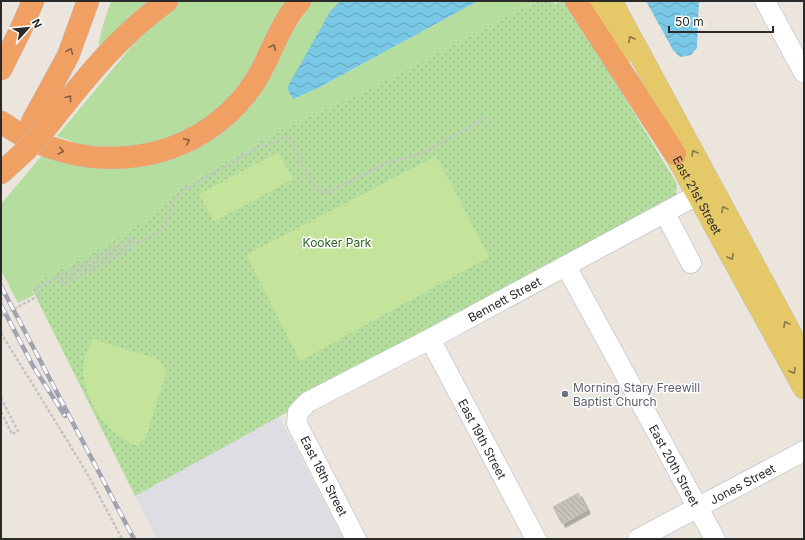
<svg xmlns="http://www.w3.org/2000/svg" width="805" height="540" font-family="Inter,sans-serif">
<style>
.industrial{fill:#dfdde4}
.grass{fill:#b4dd9e}
.park{fill:url(#park-dots)}
.pitch{fill:#c5e49b}
.water{fill:url(#water-waves)}
.building{fill:url(#building-back-hatch);stroke:#c6c1b7;filter:url(#shadow)}
.lines{fill:none;stroke-linecap:round;stroke-linejoin:round}
.minor-casing{stroke:#b1b4bd;stroke-width:21}
.major-casing{stroke:#c3c3c3;stroke-width:23}
.highway-casing{stroke:#c3c3c3;stroke-width:23}
.path{stroke:#c3c3c3;stroke-width:2.5;stroke-dasharray:3 2;stroke-linecap:butt}
.minor{stroke:#fff;stroke-width:20}
.major{stroke:#e5c868;stroke-width:22}
.highway{stroke:#f1a063;stroke-width:22}
.rail-casing{stroke:#a1a3b3;stroke-width:4.5}
.rail{stroke:#fff;stroke-width:3;stroke-dasharray:9;stroke-linecap:butt}
.highway-bridge-casing{stroke:#c3c3c3;stroke-width:23;stroke-linecap:butt}
.path-bridge{stroke:#c3c3c3;stroke-width:2.5;stroke-dasharray:3 2;stroke-linecap:butt}
.highway-bridge{stroke:#f1a063;stroke-width:22}
.oneway{stroke:#887949}
.oneway2{stroke:#845f44}
.worship-dot{fill:#6b7280;stroke:#fff;stroke-width:1.5}
.labels{text-anchor:middle;dominant-baseline:central;stroke-width:3;stroke-linejoin:round;paint-order:stroke}
.street-label{font-size:12px;fill:#2a2a2a;stroke:#fff}
.park-label{font-size:12px;fill:#2e6120;stroke:#fff}
.worship-label{font-size:12px;fill:#5b616d;stroke:#fff;text-anchor:start}
</style>
<defs>
<pattern id="park-dots" width="8" height="8" patternUnits="userSpaceOnUse"><rect width="8" height="8" fill="#b4dd9e"/><path d="M2 2h.1M6 6h.1" fill="none" stroke="#9bbe88" stroke-width="1.8" stroke-linecap="round"/></pattern>
<pattern id="water-waves" width="16" height="10" patternUnits="userSpaceOnUse"><rect width="16" height="10" fill="#79c8e5"/><path d="M0 5q4-4 8 0t8 0" fill="none" stroke="#63a3ba"/></pattern>
<pattern id="building-back-hatch" width="6" height="6" patternUnits="userSpaceOnUse"><rect width="6" height="6" fill="#c7c3bc"/><path d="M-1 5l2 2M0 0l6 6M5-1l2 2" fill="none" stroke="#aba8a2"/></pattern>
<filter id="shadow"><feDropShadow dx="3.5" dy="3.5" stdDeviation="0" flood-color="#0004"/></filter>
</defs>
<rect width="100%" height="100%" fill="#ebe5dd"/>
<polygon class="industrial" points="279,416 344,539 157,539 135,496"/>
<g class="grass">
<polygon points="111,1 155,1 105,50 99,45 101,32"/>
<polygon points="180,1 291,1 261,59 219,111 179,135 134,148 85,146 57,136 146,29"/>
<polygon points="310,1 341,1 331,10 293,99 318,88 478,1 537,1 371,88 283,129 181,188 158,213 89,255 30,285 34,295 18,303 1,270 1,204 43,154 78,164 225,123 230,126"/>
</g>
<polygon class="park" points="537,1 553,1 555,4 559,1 565,1 575,15 677,184 676,195 668,203 135,496 30,285 89,255 158,213 181,188 283,129 371,88"/>
<g class="pitch">
<polygon points="278,152 293,179 214,222 199,194"/>
<polygon points="436,156 489,257 300,361 246,255"/>
<path d="M 93,339 L 160,360 L 166,373 L 147,434 L 137,446 C 107,436 88,405 83,374 C 82,363 87,348 93,339 Z"/>
</g>
<g class="water">
<polygon points="341,1 478,1 318,88 293,99 287,88 331,10"/>
<polygon points="646,1 699,1 697,48 691,55 680,57 673,50"/>
</g>
<polygon class="building" points="578,493 587,510 562,524 553,507"/>
<g class="lines">
<g class="minor-casing">
<g id="minor">
<polyline points="765,1 804,73"/>
<polyline points="665,213 691,263"/>
<path id="s1" d="M 566,266 L 715,539"/>
<path id="s2" d="M 430,339 L 536,539"/>
<path id="s3" d="M 356,539 L 297,424 L 298,412 L 308,402 L 430,339 L 712,187"/>
<path id="s4" d="M 638,539 L 804,451"/>
</g>
</g>
<g class="major-casing">
<g id="major">
<polyline points="592,1 621,54"/>
<polyline points="611,1 804,358"/>
<path id="s5" d="M 666,137 L 804,388"/>
</g>
</g>
<g class="highway-casing">
<g id="highway">
<polyline points="576,1 675,154"/>
<polyline points="1,69 21,29 33,1"/>
<path d="M 1,122 C 82,180 197,168 254,83 C 271,57 279,24 300,1"/>
<polyline points="32,122 68,56 88,1"/>
<path d="M 45,129 C 85,79 115,39 167,1"/>
<polyline points="1,173 25,151"/>
</g>
</g>
<g class="path">
<polyline points="61,280 63,285 161,231 165,225 173,202 186,189 256,149 288,136 314,188 327,193 390,161 414,156 424,152 487,117"/>
<polyline points="1,333 87,473 122,539"/>
<polyline points="1,398 18,431 12,434 1,412"/>
</g>
<use href="#minor" class="minor"/>
<use href="#major" class="major"/>
<use href="#highway" class="highway"/>
<g class="rail-casing">
<g id="rail">
<polyline points="1,286 134,539"/>
<polyline points="1,305 33,366 65,416"/>
</g>
</g>
<use href="#rail" class="rail"/>
<g class="highway-bridge-casing">
<polyline id="highway-bridge" points="25,151 45,129"/>
</g>
<polyline class="path-bridge" points="1,316 40,295 36,288 132,238 135,241 61,280"/>
<use href="#highway-bridge" class="highway-bridge"/>
</g>
<defs><path id="oneway-chevron" d="M-2-3.5L2.5 0L-2 3.5" fill="none" stroke-width="1.6" stroke-linecap="round" stroke-linejoin="round"/></defs>
<g class="oneway">
<use href="#oneway-chevron" transform="translate(631 39) rotate(-119)"/>
<use href="#oneway-chevron" transform="translate(694 153) rotate(-119)"/>
<use href="#oneway-chevron" transform="translate(724 209) rotate(-118)"/>
<use href="#oneway-chevron" transform="translate(731 257) rotate(61)"/>
<use href="#oneway-chevron" transform="translate(786 324) rotate(-118)"/>
<use href="#oneway-chevron" transform="translate(793 371) rotate(60)"/>
</g>
<g class="oneway2">
<use href="#oneway-chevron" transform="translate(273 47) rotate(-66)"/>
<use href="#oneway-chevron" transform="translate(70 51) rotate(-68)"/>
<use href="#oneway-chevron" transform="translate(69 98) rotate(-52)"/>
<use href="#oneway-chevron" transform="translate(187 141) rotate(-25)"/>
<use href="#oneway-chevron" transform="translate(61 151) rotate(14)"/>
</g>
<circle class="worship-dot" cx="565" cy="394" r="4"/>
<g class="labels">
<g class="street-label">
<text stroke="none"><textPath href="#s5" startOffset="66">East 21st Street</textPath></text>
<text stroke="none"><textPath href="#s3" startOffset="377">Bennett Street</textPath></text>
<text stroke="none"><textPath href="#s2" startOffset="113">East 19th Street</textPath></text>
<text stroke="none"><textPath href="#s1" startOffset="227">East 20th Street</textPath></text>
<text transform="translate(324 476) rotate(63)">East 18th Street</text>
<text stroke="none"><textPath href="#s4" startOffset="118">Jones Street</textPath></text>
</g>
<g class="park-label">
<text x="337" y="242">Kooker Park</text>
</g>
<g class="worship-label">
<text x="573" y="387">Morning Stary Freewill<tspan x="573" dy="14">Baptist Church</tspan></text>
</g>
</g>
<rect width="805" height="540" fill="none" stroke="#2a2a2a" stroke-width="4"/>
<g transform="translate(28 28) rotate(63)" stroke="#ffffff" stroke-width="3" paint-order="stroke">
<path d="M0-3L7 15L0 10L-7 15Z" fill="#2a2a2a"/>
<text y="-6" font-size="11" font-weight="bold" text-anchor="middle" fill="#2a2a2a">N</text>
</g>
<path d="M669 26v6h104v-6" fill="none" stroke="#2a2a2a" stroke-width="2"/>
<text x="675" y="26" font-size="12" fill="#2a2a2a" stroke="#ffffff" stroke-width="3" paint-order="stroke">50 m</text>
</svg>
